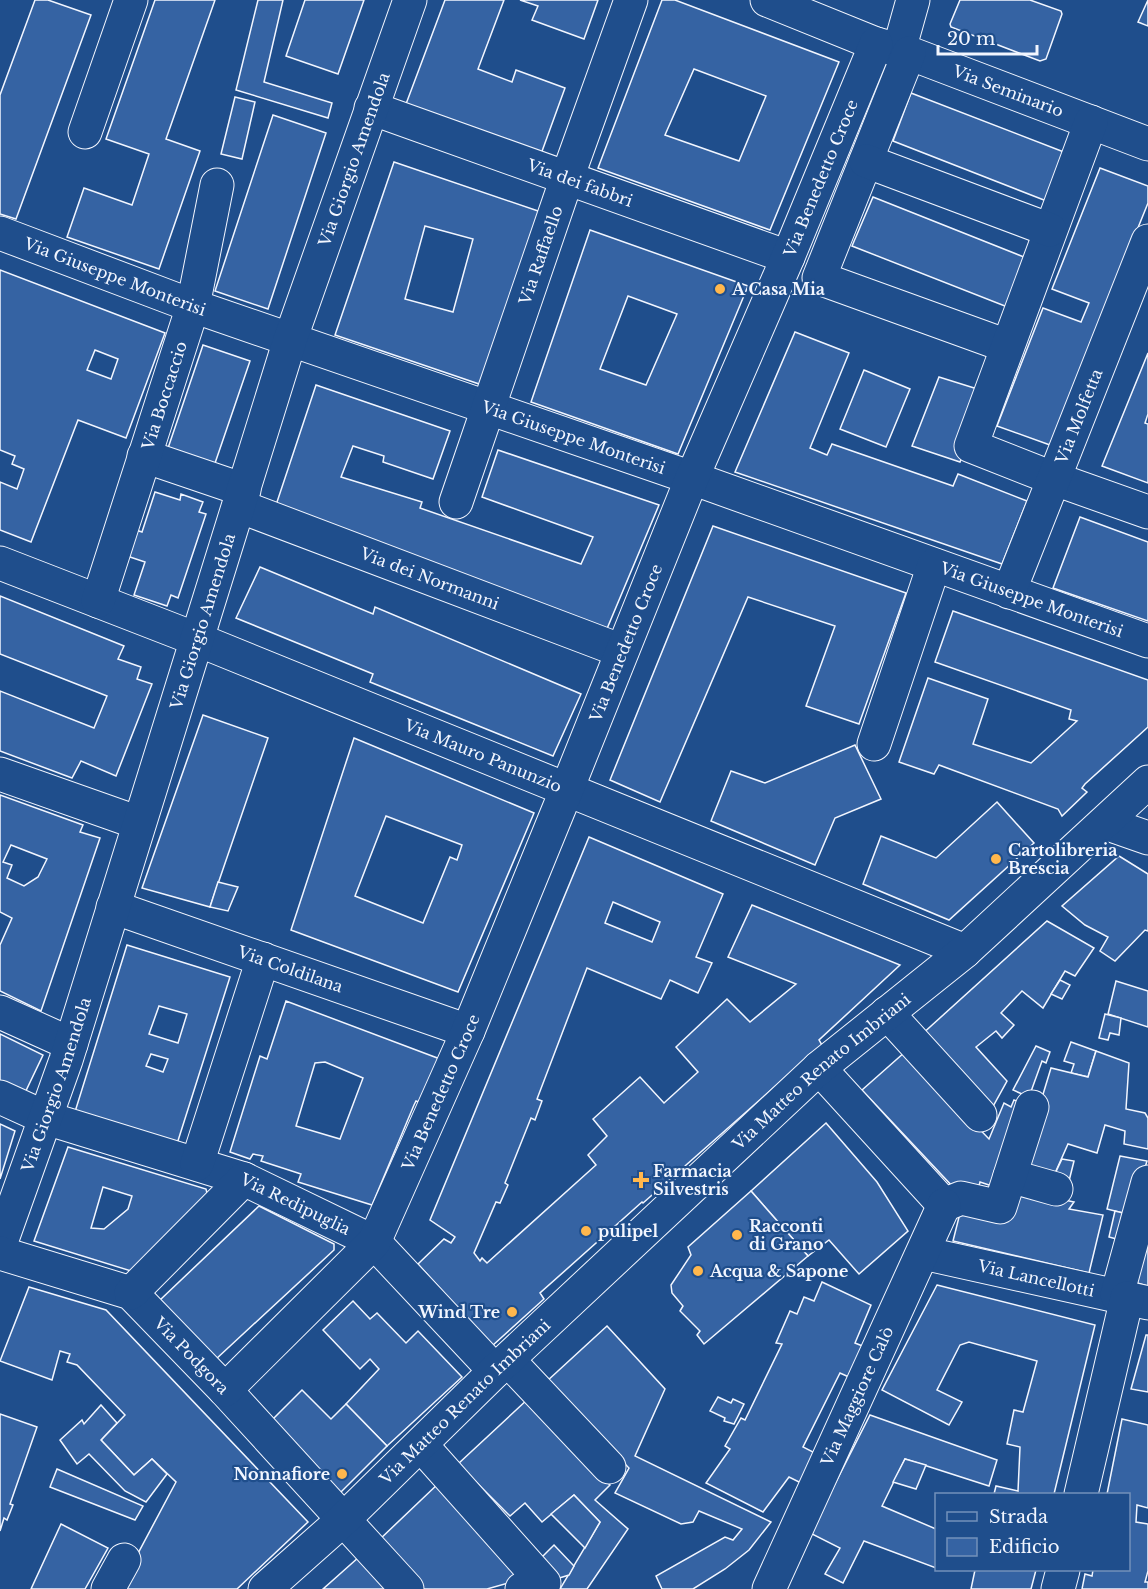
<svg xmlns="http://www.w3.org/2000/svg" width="1148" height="1589" font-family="'Libre Baskerville',serif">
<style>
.building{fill:#3563a3;stroke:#f2f6ff;stroke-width:1.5;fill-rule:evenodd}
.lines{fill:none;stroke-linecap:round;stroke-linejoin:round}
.minor-casing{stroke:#f2f6ff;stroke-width:35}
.minor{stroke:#1f4e8c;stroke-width:33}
.poi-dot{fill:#ffb74d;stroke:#1f4e8c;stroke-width:2}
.labels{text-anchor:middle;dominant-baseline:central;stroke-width:4.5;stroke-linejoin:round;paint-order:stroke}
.street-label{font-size:16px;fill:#f2f6ff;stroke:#1f4e8c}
.poi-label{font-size:16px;font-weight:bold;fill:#f2f6ff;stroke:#1f4e8c;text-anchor:start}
</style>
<rect width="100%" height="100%" fill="#1f4e8c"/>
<g class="building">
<polygon points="35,0 48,0 91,15 16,219 0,214 0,95"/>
<polygon points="155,0 215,0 166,139 200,151 159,269 67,237 84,188 132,205 149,154 106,139"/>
<polygon points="258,0 283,0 264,82 332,103 328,118 236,90"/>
<polygon points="305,0 364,0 338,74 286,56"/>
<polygon points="445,0 504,0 478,69 512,82 516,70 565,88 541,154 406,104"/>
<polygon points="520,0 598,0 584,39 532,20 538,6"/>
<path d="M 662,0 L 675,0 L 839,62 L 770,230 L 598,168 ZM 694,69 L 766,96 L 739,161 L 665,135 Z"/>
<polygon points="960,0 1030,0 1061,11 1062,14 1046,59 1040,61 951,27 950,24"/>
<polygon points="1148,0 1148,26 1138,22"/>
<polygon points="911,93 1069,154 1049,202 893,141"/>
<polygon points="235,97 255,102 242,159 221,154"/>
<polygon points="273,115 326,133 268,309 215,291"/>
<path d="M 394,162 L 544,213 L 485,386 L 335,335 ZM 425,226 L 473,239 L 453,312 L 405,299 Z"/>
<polygon points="1100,168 1148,186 1148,203 1050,445 997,426 1043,308 1081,322 1089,303 1052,289"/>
<polygon points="873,197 1029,259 1010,308 852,246"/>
<path d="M 590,230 L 748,286 L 678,454 L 531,402 ZM 628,296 L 677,314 L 646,385 L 600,369 Z"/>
<path d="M 0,270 L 165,333 L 126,438 L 78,420 L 31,542 L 0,530 L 0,482 L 17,489 L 24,469 L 12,464 L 15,456 L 0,450 ZM 95,350 L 118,359 L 111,379 L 87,370 Z"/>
<polygon points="795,332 849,353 810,448 827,455 832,444 953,486 958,474 1027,501 1002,564 735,472"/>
<polygon points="203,345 250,361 213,469 166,454"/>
<polygon points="1148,353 1148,414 1145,423 1148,424 1148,483 1102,466"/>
<polygon points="864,370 910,389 886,447 840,429"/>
<polygon points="939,377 987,392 960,462 912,446"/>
<polygon points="316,385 450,431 433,479 383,462 384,456 353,446 341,477 422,502 420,508 581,564 593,537 482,497 498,450 659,505 606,631 275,508"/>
<polygon points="155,492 180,500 181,494 203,502 199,512 206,514 178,598 171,595 167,606 134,595 145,562 127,556 136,530 142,532"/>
<polygon points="1080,517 1148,542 1148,621 1053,588"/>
<polygon points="713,526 906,593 859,724 806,706 835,626 748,597 660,802 610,780"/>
<polygon points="260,567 373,614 375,607 581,694 553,756 370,682 373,674 236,618"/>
<polygon points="0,596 124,646 118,659 141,667 137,679 152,684 116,776 81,761 72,778 0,751 0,691 94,728 107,696 0,654"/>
<polygon points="953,611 1148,680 1148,727 1085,784 1082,788 1087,792 1062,816 1058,809 939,765 934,774 899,762 928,678 988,699 973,744 1031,763 1077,721 1069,719 1071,710 935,662"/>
<polygon points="203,715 268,738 210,907 142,888"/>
<path d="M 354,738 L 534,813 L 458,992 L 291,930 ZM 386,816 L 462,845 L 457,860 L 450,857 L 423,923 L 355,896 Z"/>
<polygon points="855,745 881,799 835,818 815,865 711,821 731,771 765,783"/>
<path d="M 0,795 L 83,825 L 80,832 L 100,838 L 41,1011 L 0,991 L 0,945 L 12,918 L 0,912 ZM 11,845 L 47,859 L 38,877 L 24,886 L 7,878 L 12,865 L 3,862 Z"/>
<polygon points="997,802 1034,843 949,920 863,884 881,836 936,858"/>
<path d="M 589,837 L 723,894 L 696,957 L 712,963 L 698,993 L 670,980 L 661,999 L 587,968 L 537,1099 L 542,1101 L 535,1120 L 531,1118 L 505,1183 L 508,1185 L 500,1203 L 496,1202 L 474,1253 L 480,1261 L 482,1258 L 487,1263 L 596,1165 L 588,1155 L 607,1136 L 593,1119 L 640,1077 L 664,1103 L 698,1072 L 676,1047 L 727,999 L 750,1022 L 796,984 L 728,957 L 752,905 L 900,965 L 819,1040 L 822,1045 L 643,1203 L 642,1202 L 540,1293 L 544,1299 L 492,1346 L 418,1264 L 444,1239 L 451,1243 L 455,1237 L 430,1220 ZM 613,902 L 660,922 L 652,942 L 605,923 Z"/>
<polygon points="1119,856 1148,874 1148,931 1145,930 1115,961 1100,951 1108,937 1085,925 1062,906"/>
<polygon points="218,882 238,887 228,911 210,907"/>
<polygon points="1047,921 1094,948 1075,976 1065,971 1043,1008 1022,991 1001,1013 1014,1025 1002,1038 996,1031 976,1047 1007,1081 991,1110 920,1036"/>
<path d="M 127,945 L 230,977 L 176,1147 L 74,1115 ZM 159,1006 L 187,1014 L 178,1043 L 149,1034 ZM 151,1054 L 168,1059 L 163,1072 L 146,1066 Z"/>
<polygon points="1060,980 1070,985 1062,999 1051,994"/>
<polygon points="1116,981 1148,991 1148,1027 1108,1014"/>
<path d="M 286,1001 L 440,1059 L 421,1103 L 416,1101 L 414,1105 L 372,1205 L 298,1182 L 301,1174 L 261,1161 L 263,1156 L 253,1154 L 250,1159 L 230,1152 L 260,1056 L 267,1059 ZM 325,1062 L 363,1078 L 340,1139 L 296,1126 L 315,1063 Z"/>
<polygon points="1105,1014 1121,1018 1119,1035 1110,1033 1108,1040 1099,1038"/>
<polygon points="0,1034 43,1055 22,1099 0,1088"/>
<polygon points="1071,1042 1096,1051 1088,1077 1071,1073 1074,1064 1064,1061"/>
<polygon points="1036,1046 1050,1052 1046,1063 1042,1061 1029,1097 1013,1090"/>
<polygon points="1096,1051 1129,1063 1126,1109 1145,1113 1148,1118 1148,1149 1124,1144 1125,1131 1105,1125 1097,1153 1068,1144 1052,1180 1020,1170 1051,1068 1088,1077"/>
<polygon points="905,1052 989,1139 1004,1103 1011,1107 1014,1100 1027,1105 998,1188 980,1182 976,1197 955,1189 862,1090"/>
<polygon points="826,1123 877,1182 908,1231 859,1274 829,1240 808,1256 751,1191"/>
<polygon points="0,1124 15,1131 0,1179"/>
<path d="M 68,1147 L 206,1189 L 208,1197 L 131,1271 L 34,1241 ZM 103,1187 L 132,1196 L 128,1209 L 104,1229 L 91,1228 Z"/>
<polygon points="1120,1156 1147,1161 1131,1215 1107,1209"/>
<polygon points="1062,1159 1074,1161 1068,1185 1052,1180"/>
<polygon points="1014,1189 1074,1202 1069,1209 1103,1215 1089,1273 953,1241 961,1209"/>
<polygon points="751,1191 808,1256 704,1344 697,1335 700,1331 680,1311 683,1306 672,1293 671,1285 691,1255 688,1247"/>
<polygon points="259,1206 334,1244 334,1250 215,1360 160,1300"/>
<polygon points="1115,1211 1131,1215 1124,1241 1109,1237"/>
<polygon points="1148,1230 1148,1286 1134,1282"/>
<polygon points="822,1282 871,1305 855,1343 865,1347 851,1378 840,1373 803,1447 815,1453 801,1483 789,1477 763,1512 706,1483 730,1449 725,1446 741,1418 745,1420 782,1344 776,1343 790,1311 797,1314 804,1297 814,1301"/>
<polygon points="937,1285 1095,1325 1054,1494 994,1494 996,1486 1018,1491 1020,1447 1007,1444 1014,1410 1023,1412 1037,1361 969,1342 960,1345 937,1390 962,1402 949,1425 882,1390"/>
<polygon points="29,1287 106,1310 308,1522 237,1589 119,1589 176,1482 152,1459 134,1475 101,1440 125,1415 77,1365 67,1362 70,1354 60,1351 52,1380 0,1361"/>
<polygon points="353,1301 370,1319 377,1313 406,1343 418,1331 462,1377 387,1446 346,1404 379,1369 370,1359 360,1369 323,1330"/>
<polygon points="607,1326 665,1389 635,1456 771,1522 749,1550 725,1569 693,1589 662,1589 656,1576 725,1537 733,1540 742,1529 699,1511 693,1522 681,1524 615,1493 629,1468 546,1382"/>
<polygon points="1146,1335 1148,1335 1148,1392 1131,1389"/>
<polygon points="302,1390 331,1419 346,1404 387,1446 340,1493 270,1422"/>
<polygon points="718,1397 731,1403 733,1399 744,1404 734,1424 724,1421 725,1418 710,1411"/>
<polygon points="529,1398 610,1485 595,1500 628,1529 587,1589 560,1589 600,1522 574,1495 542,1522 525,1503 510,1516 458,1464"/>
<polygon points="101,1405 117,1423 101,1440 134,1475 152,1459 167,1474 146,1502 125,1491 89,1454 77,1464 60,1440 82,1420 84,1424"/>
<polygon points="0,1414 37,1427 10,1504 13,1505 7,1520 4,1518 0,1531"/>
<polygon points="870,1415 997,1460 989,1486 905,1459 882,1506 936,1529 936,1568 864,1541 843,1583 825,1574 840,1548 810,1533"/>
<polygon points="1122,1419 1148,1425 1148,1508 1137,1505 1136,1522 1148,1524 1148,1571 1145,1582 1148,1582 1148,1589 1082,1589 1085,1574 1092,1576 1093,1570 1128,1570 1128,1494 1107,1494"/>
<polygon points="905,1459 926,1465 916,1489 893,1482"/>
<polygon points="57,1469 143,1506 135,1520 50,1487"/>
<polygon points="441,1481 530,1577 487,1589 421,1589 378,1541"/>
<polygon points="574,1495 600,1522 585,1548 551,1514"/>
<polygon points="61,1524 108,1548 85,1589 31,1589"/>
<polygon points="554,1545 574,1566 569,1575 553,1580 536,1563"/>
<polygon points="359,1557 391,1589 323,1589"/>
<polygon points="975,1570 1036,1570 1031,1589 971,1589"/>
</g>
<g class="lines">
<g class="minor-casing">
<g id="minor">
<path id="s1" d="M 767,0 L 876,44 L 909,53 L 1148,144"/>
<polyline points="899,50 913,0"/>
<polyline points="909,53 819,278 1007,346"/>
<path id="s2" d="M 371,108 L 788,257"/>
<polyline points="1091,122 971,446 1055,479 1148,512"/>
<polyline points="85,132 131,0"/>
<polyline points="866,161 1050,230"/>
<path id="s3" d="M 0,233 L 193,306 L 692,478 L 1148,641"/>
<polyline points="144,456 244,490"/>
<path id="s4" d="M 456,502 L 567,178 L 631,0"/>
<path id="s5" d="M 239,506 L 622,651"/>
<path id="s6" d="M 0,563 L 196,639 L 965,951"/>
<path id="s7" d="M 1009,592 L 1148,241"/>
<path id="s8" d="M 98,601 L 193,306 L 217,185"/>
<polyline points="874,744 934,565"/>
<polyline points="0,774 139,823"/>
<polyline points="1105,823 1148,838"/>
<path id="s9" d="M 113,907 L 468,1031"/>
<polyline points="0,1012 71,1044"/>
<polyline points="887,1013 980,1115"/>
<polyline points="819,1068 944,1205"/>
<path id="s10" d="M 0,1097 L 46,1118 L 244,1179 L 374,1242 L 495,1371"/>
<polyline points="197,1164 263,959"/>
<polyline points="1010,1176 1056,1189"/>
<polyline points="944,1205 961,1198 1000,1207 1032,1107"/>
<path id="s11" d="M 0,1245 L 66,1060 L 290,340 L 410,0"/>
<path id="s12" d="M 0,1253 L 131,1293 L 225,1390 L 407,1589"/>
<path id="s13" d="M 923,1253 L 1148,1303"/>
<polyline points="131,1293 244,1179"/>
<polyline points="1117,1295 1148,1182"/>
<polyline points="508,1360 609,1467"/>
<path id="s14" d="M 225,1390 L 374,1242 L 468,1031 L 567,789 L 692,478 L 788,257 L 876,44"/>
<polyline points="421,1445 544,1583 522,1589"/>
<polyline points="1081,1494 1127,1298"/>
<polyline points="108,1589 124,1560"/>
<path id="s15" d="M 265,1589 L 344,1519 L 495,1371 L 819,1068 L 965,951 L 1148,782"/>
<path id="s16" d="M 769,1589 L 944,1205"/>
<polyline points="1058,1589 1063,1570"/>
</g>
</g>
<use href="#minor" class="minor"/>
</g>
<g class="poi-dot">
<circle cx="720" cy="289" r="6"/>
<circle cx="996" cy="859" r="6"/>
<path d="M638 1171h6v6h6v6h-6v6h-6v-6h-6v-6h6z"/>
<circle cx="586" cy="1231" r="6"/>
<circle cx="737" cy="1235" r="6"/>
<circle cx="698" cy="1271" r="6"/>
<circle cx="512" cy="1312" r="6"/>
<circle cx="342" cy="1474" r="6"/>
</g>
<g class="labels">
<g class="street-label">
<text stroke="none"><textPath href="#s1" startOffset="258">Via Seminario</textPath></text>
<text stroke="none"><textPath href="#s11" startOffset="1142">Via Giorgio Amendola</textPath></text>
<text stroke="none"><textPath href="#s14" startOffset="1364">Via Benedetto Croce</textPath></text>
<text stroke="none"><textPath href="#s2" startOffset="222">Via dei fabbri</textPath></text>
<text stroke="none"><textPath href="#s4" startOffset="261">Via Raffaello</textPath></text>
<text stroke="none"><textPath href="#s3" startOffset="123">Via Giuseppe Monterisi</textPath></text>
<text stroke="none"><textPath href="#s8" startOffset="216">Via Boccaccio</textPath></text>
<text stroke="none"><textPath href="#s7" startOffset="189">Via Molfetta</textPath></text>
<text stroke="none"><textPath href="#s3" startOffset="609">Via Giuseppe Monterisi</textPath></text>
<text stroke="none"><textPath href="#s5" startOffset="204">Via dei Normanni</textPath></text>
<text stroke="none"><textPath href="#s3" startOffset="1095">Via Giuseppe Monterisi</textPath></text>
<text stroke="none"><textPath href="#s11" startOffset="656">Via Giorgio Amendola</textPath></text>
<text stroke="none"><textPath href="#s14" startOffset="860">Via Benedetto Croce</textPath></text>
<text stroke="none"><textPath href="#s6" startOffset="520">Via Mauro Panunzio</textPath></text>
<text stroke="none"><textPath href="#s9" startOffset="188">Via Coldilana</textPath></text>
<text stroke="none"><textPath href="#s15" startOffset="760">Via Matteo Renato Imbriani</textPath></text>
<text stroke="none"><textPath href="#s11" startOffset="170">Via Giorgio Amendola</textPath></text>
<text stroke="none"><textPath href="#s14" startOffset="374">Via Benedetto Croce</textPath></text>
<text stroke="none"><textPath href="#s10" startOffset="315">Via Redipuglia</textPath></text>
<text stroke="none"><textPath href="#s13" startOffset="116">Via Lancellotti</textPath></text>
<text stroke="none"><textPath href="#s12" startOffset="224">Via Podgora</textPath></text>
<text stroke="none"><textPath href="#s16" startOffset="212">Via Maggiore Calò</textPath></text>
<text stroke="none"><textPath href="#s15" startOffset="274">Via Matteo Renato Imbriani</textPath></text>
</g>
<g class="poi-label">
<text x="732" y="289">A Casa Mia</text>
<text x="1008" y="850">Cartolibreria<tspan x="1008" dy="18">Brescia</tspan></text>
<text x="653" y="1171">Farmacia<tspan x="653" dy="18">Silvestris</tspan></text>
<text x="749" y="1226">Racconti<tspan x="749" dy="18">di Grano</tspan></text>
<text x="598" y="1231">pulipel</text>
<text x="710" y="1271">Acqua &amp; Sapone</text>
<text x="500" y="1312" text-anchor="end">Wind Tre</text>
<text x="330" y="1474" text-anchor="end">Nonnafiore</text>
</g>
</g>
<rect x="935" y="1493" width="195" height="78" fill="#1f4e8c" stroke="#7391ba" stroke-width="1.5"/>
<rect x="947" y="1512" width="30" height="9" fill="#1f4e8c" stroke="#7391ba" stroke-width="1.5"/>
<text x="989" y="1523" font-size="18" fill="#f2f6ff">Strada</text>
<rect x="947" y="1538" width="30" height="18" fill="#3563a3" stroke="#7391ba" stroke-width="1.5"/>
<text x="989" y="1553" font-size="18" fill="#f2f6ff">Edificio</text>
<path d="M938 45v9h99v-9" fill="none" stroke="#f2f6ff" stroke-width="3"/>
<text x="947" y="45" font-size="18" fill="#f2f6ff" stroke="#1f4e8c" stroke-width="4.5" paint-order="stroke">20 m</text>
</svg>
